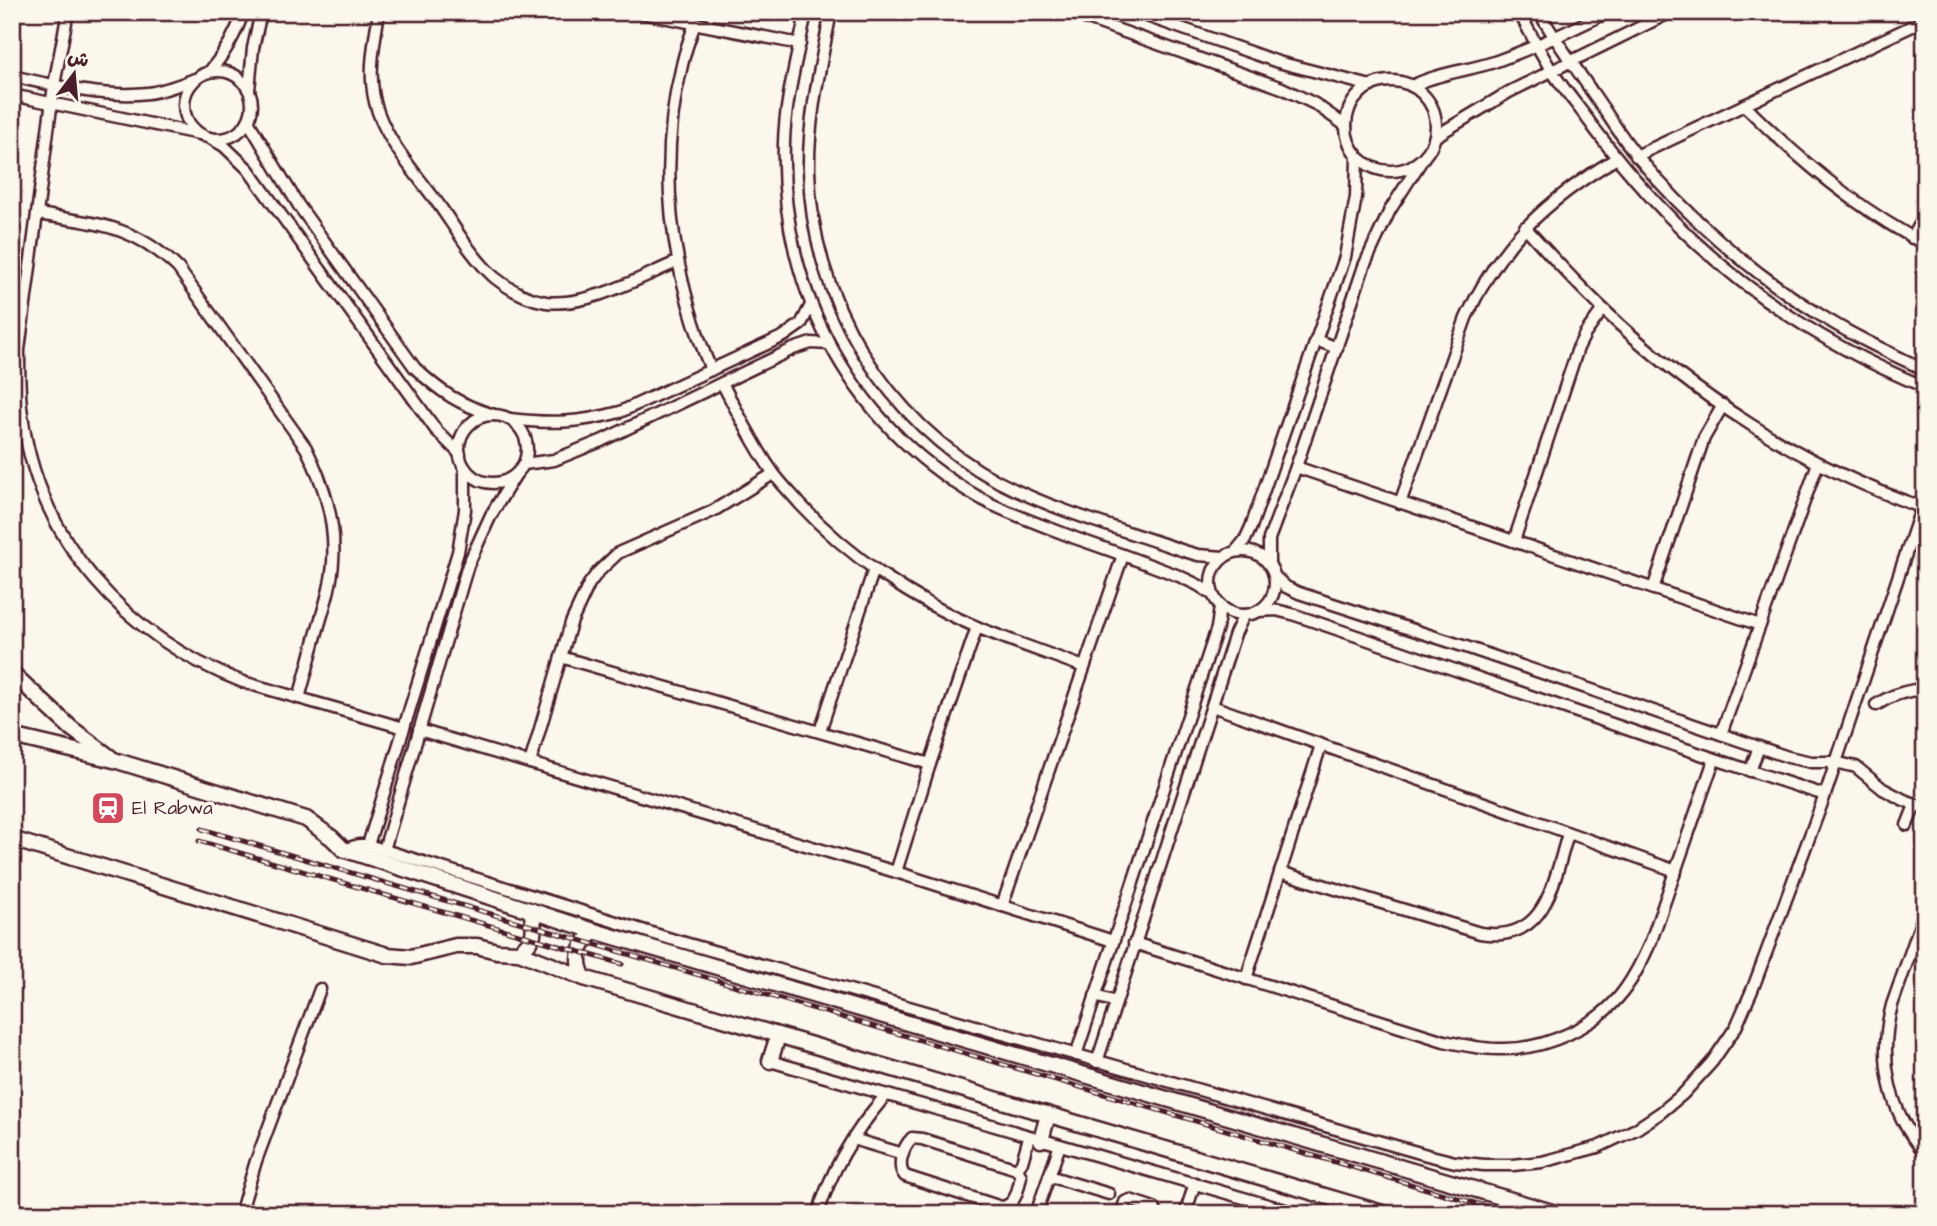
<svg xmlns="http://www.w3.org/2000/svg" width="1937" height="1226" font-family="'Architects Daughter','Playpen Sans Arabic',sans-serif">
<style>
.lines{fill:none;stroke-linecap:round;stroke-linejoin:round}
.street-casing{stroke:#4a1f2b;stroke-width:15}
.secondary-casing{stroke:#4a1f2b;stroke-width:19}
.street{stroke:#fbf7ec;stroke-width:10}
.secondary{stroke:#fbf7ec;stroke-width:14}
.rail-casing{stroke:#4a1f2b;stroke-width:5}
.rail{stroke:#fbf7ec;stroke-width:2.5;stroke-dasharray:8;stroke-linecap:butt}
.labels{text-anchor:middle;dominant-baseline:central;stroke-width:7;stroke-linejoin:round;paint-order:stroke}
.poi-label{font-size:19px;fill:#4a1f2b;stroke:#fbf7ec;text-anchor:start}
</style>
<rect width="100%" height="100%" fill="#fbf7ec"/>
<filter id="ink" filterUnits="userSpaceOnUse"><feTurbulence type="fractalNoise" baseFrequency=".0143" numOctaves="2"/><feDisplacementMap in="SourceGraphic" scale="14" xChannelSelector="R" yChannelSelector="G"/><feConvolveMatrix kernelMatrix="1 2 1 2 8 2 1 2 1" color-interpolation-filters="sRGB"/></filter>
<g filter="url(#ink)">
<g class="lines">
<g class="street-casing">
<g id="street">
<path d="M 68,12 L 54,85 L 19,350 C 19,372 19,393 22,415 C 39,542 125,637 243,682 L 404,728"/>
<path d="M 379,12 C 374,45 366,79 378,112 C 390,146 418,176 439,205 C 456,229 472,257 494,277 C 509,289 527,299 546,302 C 588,307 639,278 677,262"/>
<polyline points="637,12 800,44"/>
<path d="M 806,12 C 798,55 785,99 784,143 C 779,293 856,434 991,504 C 1018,517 1047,527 1075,538 C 1110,550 1145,563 1179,576 L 1198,585 L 1212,594"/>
<path d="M 831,12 C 821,64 808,117 809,170 C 811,299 886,422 999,482 C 1055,511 1124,530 1184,551 L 1198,555 L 1224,557"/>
<polyline points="1068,12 1282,88 1315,104 1346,126"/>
<polyline points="1135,12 1278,62 1371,86"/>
<path d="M 1519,12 C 1529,31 1539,50 1550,68 C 1563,89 1580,108 1594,128 C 1683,248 1787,330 1925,387"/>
<path d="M 1539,12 C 1555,40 1574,65 1592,92 C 1607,113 1621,137 1638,157 C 1685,215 1753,274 1817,313 C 1851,335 1888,352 1925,370"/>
<path d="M 695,24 C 690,37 685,51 682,65 C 656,170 671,271 711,370"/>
<circle cx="218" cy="105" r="34"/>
<path d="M 210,71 C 225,53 236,35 243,12"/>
<path d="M 12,76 C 56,86 103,98 148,93 C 164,91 179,85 195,79"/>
<circle cx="1391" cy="126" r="45"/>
<path d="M 1412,86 C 1438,73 1467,71 1494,62 C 1534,48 1571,30 1608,12"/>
<polyline points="249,90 253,48 261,12"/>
<polyline points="12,95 199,134"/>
<path d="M 1744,105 C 1798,159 1857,209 1925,244"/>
<path d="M 248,121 L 299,206 L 415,368 C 440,392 460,405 494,415"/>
<polyline points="1436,136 1509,92 1671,12"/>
<polyline points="210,138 224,146 248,169 436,430 460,454"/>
<polyline points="1636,156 1925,20"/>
<path d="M 38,214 C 96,224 133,224 178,268 L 306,448 C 324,484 336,521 333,562 C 332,583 325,605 319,625 C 312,649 306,674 299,698"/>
<path d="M 1525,227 C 1550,255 1575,282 1602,308 C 1692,395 1803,466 1921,507"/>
<polyline points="1912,238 1925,216"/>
<polyline points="1316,340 1337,348"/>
<path d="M 722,383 C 738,413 753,444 772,471 C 780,483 791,493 800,504 C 847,555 914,601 979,628 C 1014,642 1049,654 1084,667"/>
<circle cx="493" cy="449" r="34"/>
<path d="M 510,419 C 551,424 579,423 620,412 L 784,336 L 801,324 L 811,305"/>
<polyline points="524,464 554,460 601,441 793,349 811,343 829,344"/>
<polyline points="1296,467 1760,625"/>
<path d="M 1400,503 L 1466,318 C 1500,243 1546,200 1617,158"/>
<polyline points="1514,541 1578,348 1585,334 1603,309"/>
<circle cx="1243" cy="583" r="32"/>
<polyline points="1236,551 1245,540 1251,527 1345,257 1356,197 1357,156"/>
<polyline points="1269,564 1269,539 1296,467 1364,266 1390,210 1424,157"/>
<polyline points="1274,576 1286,587 1299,593 1466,647 1788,757 1811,762 1835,762 1856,767 1883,789 1904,800 1925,808"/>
<polyline points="1653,589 1704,438 1723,405"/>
<path d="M 1259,611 L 1276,610 L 1292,614 C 1470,674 1646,738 1825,795"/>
<polyline points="561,657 930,764"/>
<path d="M 1876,705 C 1891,695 1906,690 1925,689"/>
<polyline points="1212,706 1676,871"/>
<polyline points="419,730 896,872 1113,941"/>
<polyline points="820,731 874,569"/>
<polyline points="1721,734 1818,463"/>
<polyline points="530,763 571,623 589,584 598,572 618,553 713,511 773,474"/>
<polyline points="1750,771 1759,747"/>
<polyline points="1907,825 1915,805"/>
<polyline points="368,845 458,552 465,510 465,468"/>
<polyline points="345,849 359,845 368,845 671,939 1427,1155 1455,1162 1484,1165 1513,1165 1542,1162 1598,1147 1636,1129 1660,1113 1683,1094 1712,1062 1736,1027 1753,988 1825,795 1925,497"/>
<polyline points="384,850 468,565 491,515 516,474"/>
<polyline points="896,872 930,764 977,627"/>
<path d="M 1280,872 L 1480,933 C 1547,944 1553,882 1568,834"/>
<polyline points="1002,906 1123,555"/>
<path d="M 1925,911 L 1892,1005 C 1878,1058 1888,1111 1925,1153"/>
<path d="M 1134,943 L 1444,1041 C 1462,1045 1480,1049 1498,1049 C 1544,1051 1599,1026 1625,989 C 1636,974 1644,957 1651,941 L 1714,760"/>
<polyline points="1246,979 1321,745"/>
<polyline points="1095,996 1116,1002"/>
<polyline points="1076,1055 1217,628 1220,607"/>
<polyline points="770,1061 1299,1214"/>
<polyline points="1097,1062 1235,634 1244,615"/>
<path d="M 912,1138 L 922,1139 L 1017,1169 L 1021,1176 C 1018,1189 1016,1206 1001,1207 L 905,1176 C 896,1166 903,1147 912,1138 Z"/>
<polyline points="853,1139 903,1154"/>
<polyline points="1017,1169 1022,1162 1029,1137"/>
<polyline points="1049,1176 1109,1194"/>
<polyline points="240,1214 256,1161 320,989"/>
<path d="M 818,1214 C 831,1169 855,1131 885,1096"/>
<polyline points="1040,1214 1039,1205 1060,1145"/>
<polyline points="1121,1214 1125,1202 1130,1200 1154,1208 1157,1214"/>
<polyline points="1185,1214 1195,1183"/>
</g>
</g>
<g class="secondary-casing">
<g id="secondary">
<polyline points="12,673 71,728 110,757"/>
<polyline points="12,736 114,760 306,819 332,838 343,849 594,931 1559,1214"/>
<polyline points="12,839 387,955 411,957 456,946 477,946 497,951 519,952 584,978 1386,1214"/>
<path d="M 519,952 C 537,938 535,931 531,910"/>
<path d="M 584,978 C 574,959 579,945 594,931"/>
<polyline points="770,1061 778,1036"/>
<polyline points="1041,1140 1048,1115"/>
</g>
</g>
<use href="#street" class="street"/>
<use href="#secondary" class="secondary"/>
<g class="rail-casing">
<g id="rail">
<polyline points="202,829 1512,1214"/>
<polyline points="199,841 622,964"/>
</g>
</g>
<use href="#rail" class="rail"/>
</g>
</g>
<defs>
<g id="station-square" transform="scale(1.75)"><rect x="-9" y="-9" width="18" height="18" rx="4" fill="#d1495b" stroke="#fbf7ec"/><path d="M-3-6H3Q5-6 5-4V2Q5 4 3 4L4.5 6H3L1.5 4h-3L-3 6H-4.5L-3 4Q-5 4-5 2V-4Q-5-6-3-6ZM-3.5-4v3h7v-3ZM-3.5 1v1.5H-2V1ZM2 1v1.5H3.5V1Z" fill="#fff"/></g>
</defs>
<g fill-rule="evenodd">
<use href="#station-square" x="108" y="808"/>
</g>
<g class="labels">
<g class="poi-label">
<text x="132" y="808">El Rabwa</text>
</g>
</g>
<rect width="1937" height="1226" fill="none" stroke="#fbf7ec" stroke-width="42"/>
<rect x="21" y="21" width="1895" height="1184" fill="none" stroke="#4a1f2b" stroke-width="2.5" filter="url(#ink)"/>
<g transform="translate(74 74) rotate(16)" stroke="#fbf7ec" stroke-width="5" paint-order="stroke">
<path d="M0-5L12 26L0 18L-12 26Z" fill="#4a1f2b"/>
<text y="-10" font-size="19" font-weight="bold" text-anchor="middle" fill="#4a1f2b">ش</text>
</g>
</svg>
